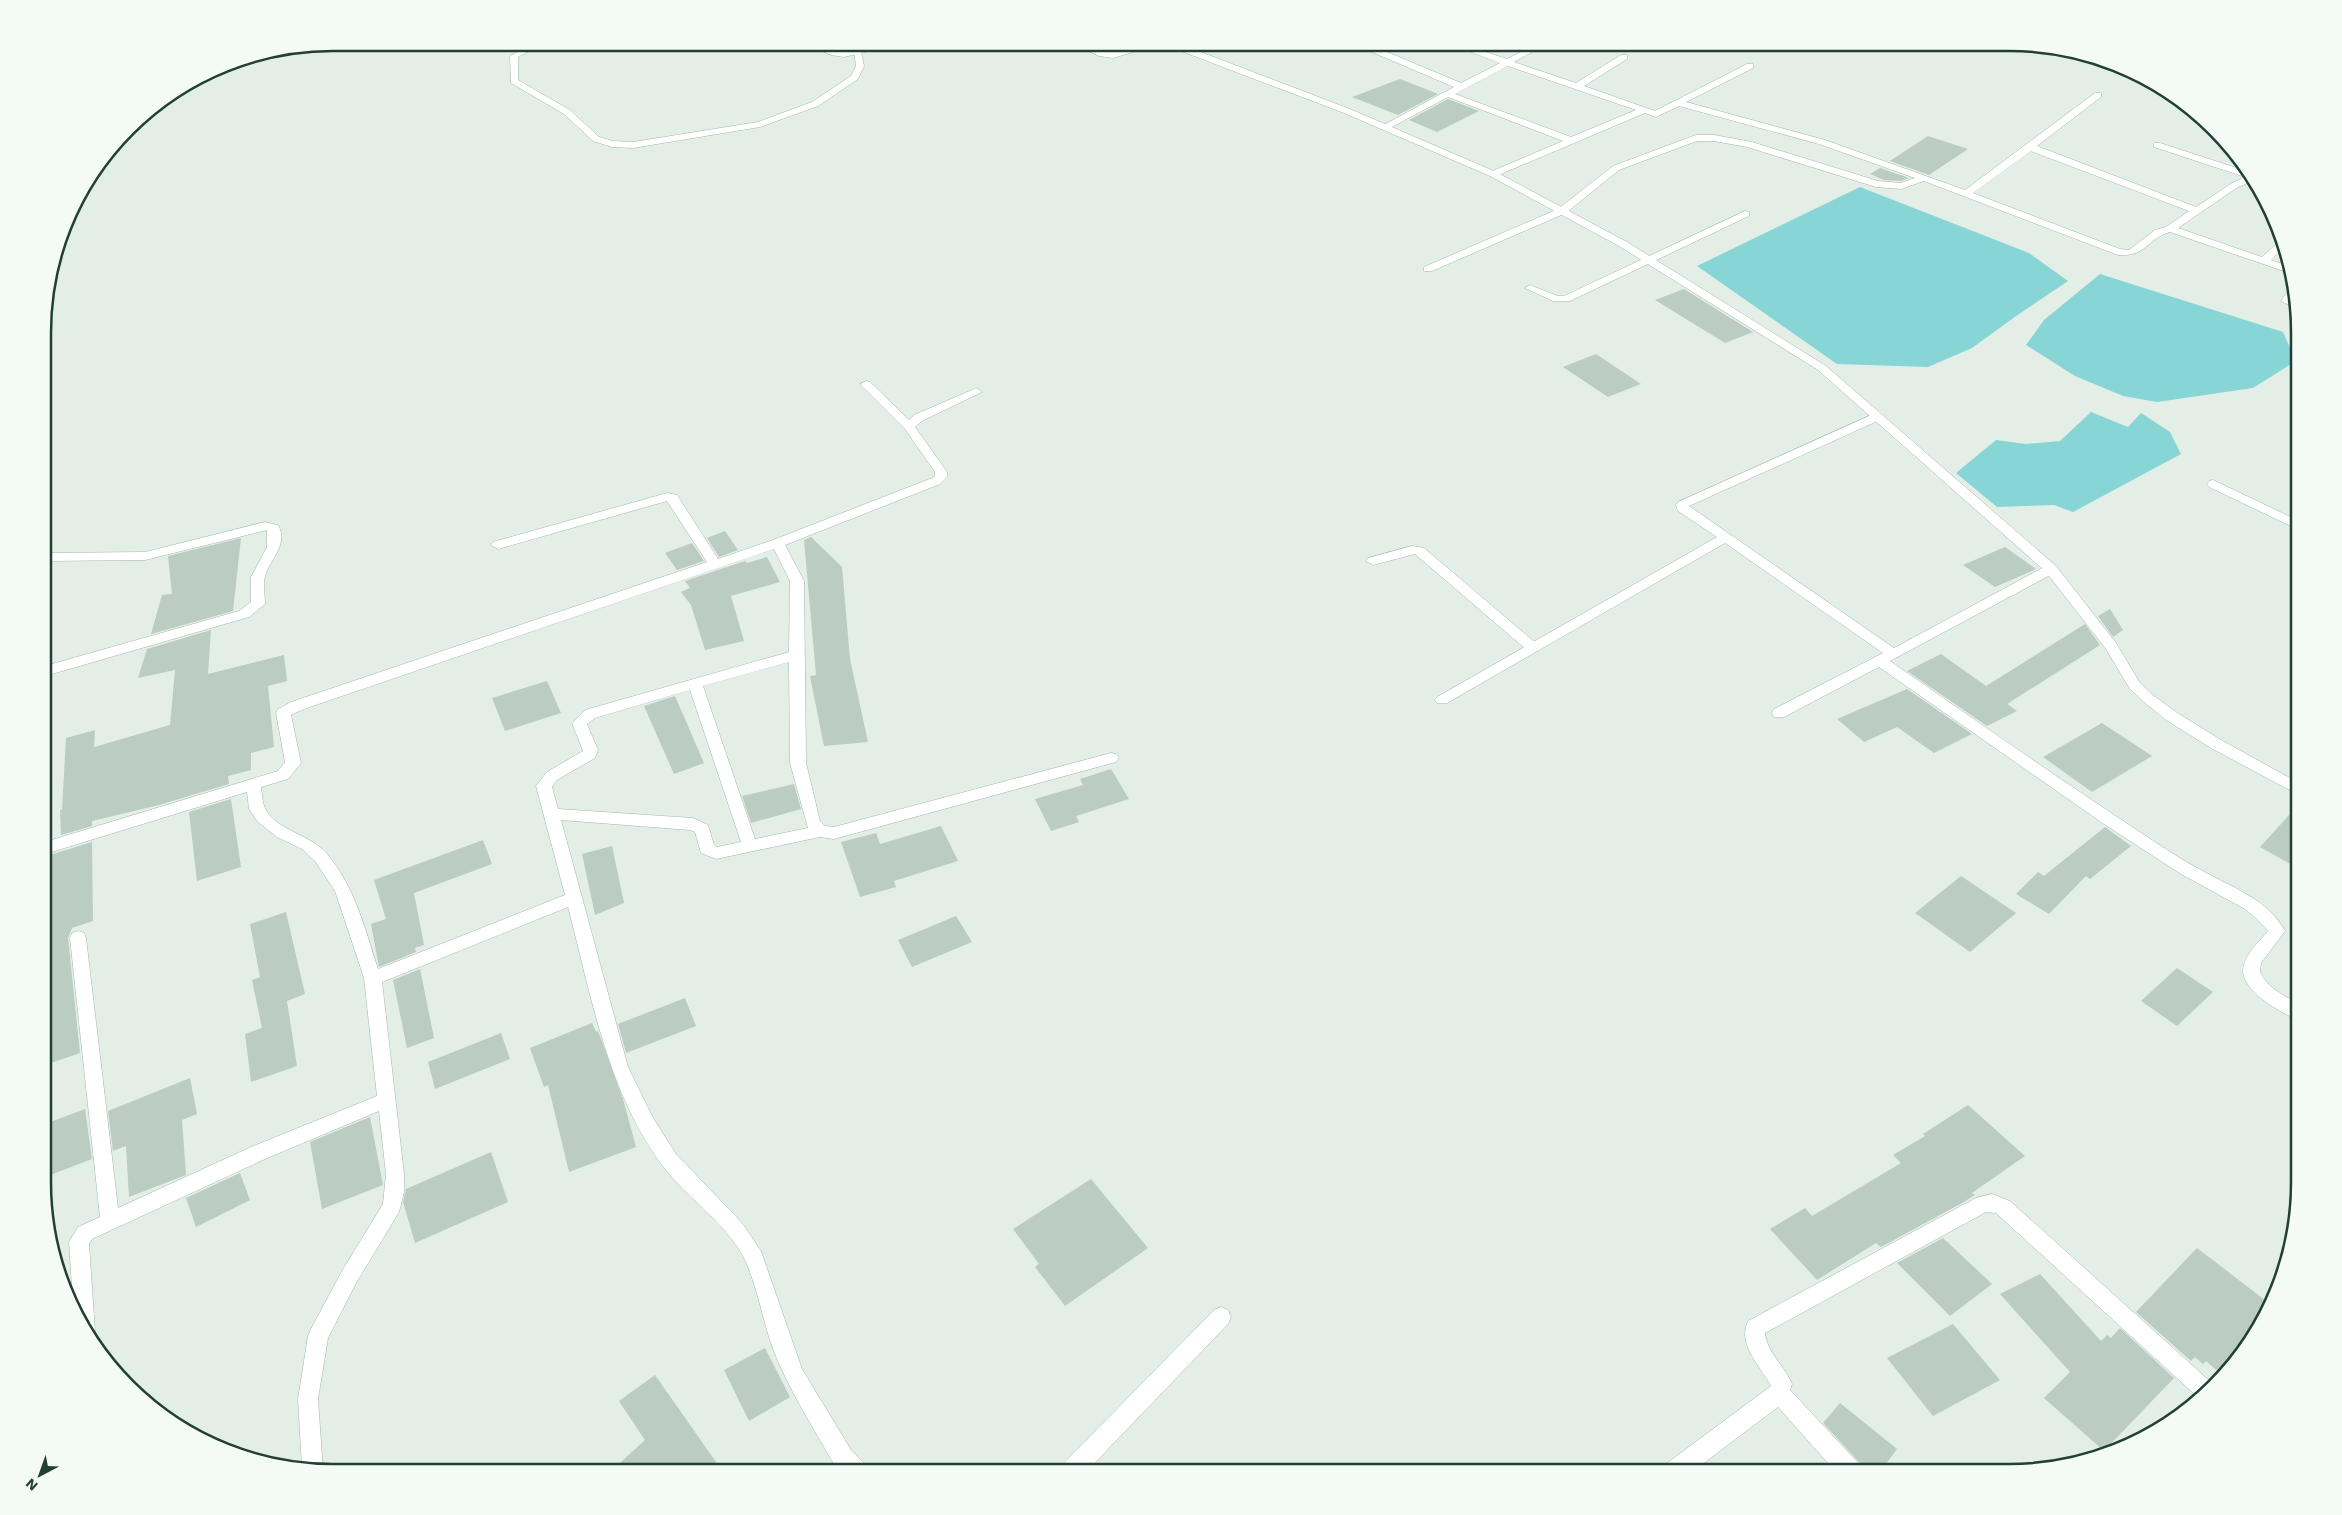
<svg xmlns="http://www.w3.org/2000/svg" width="2342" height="1515" font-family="'Work Sans',sans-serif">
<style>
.water{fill:#88d5d6}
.building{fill:#bbccc2}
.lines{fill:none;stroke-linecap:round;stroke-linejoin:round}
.service-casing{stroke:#a5b6ad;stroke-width:1}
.minor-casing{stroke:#a5b6ad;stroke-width:1}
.tertiary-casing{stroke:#a5b6ad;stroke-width:1}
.service{fill:#fff;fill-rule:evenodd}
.minor{fill:#fff;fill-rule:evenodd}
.tertiary{fill:#fff;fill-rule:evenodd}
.rim{fill:none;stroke:#214033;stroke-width:2.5}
</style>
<rect width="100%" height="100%" fill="#e3eee7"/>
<g class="water">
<polygon points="1860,187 2029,253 2068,281 2016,316 1972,348 1928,367 1837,364 1697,266"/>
<polygon points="2100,274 2283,332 2296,361 2253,388 2157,402 2123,396 2075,376 2026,345 2044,320"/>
<polygon points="2091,412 2128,427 2141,413 2170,432 2181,454 2073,512 2054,505 1997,507 1956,473 1996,440 2026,444 2060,441"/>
</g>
<g class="building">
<polygon points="1400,79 1438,94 1398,115 1352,97"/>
<polygon points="1448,99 1479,111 1437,132 1409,120"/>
<polygon points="1928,136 1968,149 1929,175 1890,161"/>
<polygon points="1880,168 1909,178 1901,181 1884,180 1870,174"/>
<polygon points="1684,289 1753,332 1725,343 1655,300"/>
<polygon points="1596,354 1641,384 1608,397 1563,367"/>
<polygon points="725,531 738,550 719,557 707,538"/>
<polygon points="811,537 842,567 850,659 868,742 824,746 810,676 816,675 804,540"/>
<polygon points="241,538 233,611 151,634 162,595 172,594 168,556"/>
<polygon points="692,543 704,561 677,570 665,553"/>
<polygon points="2005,547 2036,569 1995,587 1963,565"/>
<polygon points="767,557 780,582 731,596 744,641 705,650 691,605 681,592 690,588 685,581 745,561 747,563"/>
<polygon points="2110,609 2123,630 2113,637 2098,616"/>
<polygon points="2085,624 2100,645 2007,704 2017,711 1987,726 1907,671 1941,654 1986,686"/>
<polygon points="211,630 208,674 284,655 287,681 268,686 274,747 251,753 251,770 228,776 229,784 159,805 92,821 92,826 61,835 60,810 62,810 66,738 95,730 94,747 170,725 175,670 138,678 147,649"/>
<polygon points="547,681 561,713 505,731 492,698"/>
<polygon points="1907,689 1972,734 1934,753 1897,727 1864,742 1837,719"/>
<polygon points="675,696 704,763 674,774 644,706"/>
<polygon points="2102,723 2152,756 2092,792 2043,757"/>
<polygon points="1111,769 1129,799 1076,816 1079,822 1051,831 1035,799 1083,785 1080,779"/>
<polygon points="794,784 801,809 751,823 742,796"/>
<polygon points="231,799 241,867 197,881 189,812"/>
<polygon points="2299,804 2299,869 2260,847"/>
<polygon points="941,826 958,861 894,881 896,887 860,897 841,842 876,833 880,844"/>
<polygon points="2105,827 2131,846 2090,879 2086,876 2049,914 2016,894 2038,872 2044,876"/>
<polygon points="483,840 492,864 414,893 424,945 415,948 416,952 379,967 371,924 386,919 374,880"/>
<polygon points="92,842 93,921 72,928 68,938 80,1053 45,1065 45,987 48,986 50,855"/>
<polygon points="612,846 624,903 595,915 582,854"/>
<polygon points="1961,876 2016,913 1970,952 1915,913"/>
<polygon points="286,912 305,994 287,1001 297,1066 251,1082 245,1034 262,1028 252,980 260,977 250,924"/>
<polygon points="956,916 972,942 912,967 898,940"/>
<polygon points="2177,968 2213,992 2177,1026 2141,1001"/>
<polygon points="420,969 434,1038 407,1048 393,980"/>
<polygon points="685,998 696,1026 626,1053 618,1024"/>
<polygon points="592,1023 596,1032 598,1031 623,1099 636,1147 569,1172 548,1085 544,1087 530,1048"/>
<polygon points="501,1033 510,1059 435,1089 428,1062"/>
<polygon points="190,1078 197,1114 182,1120 186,1175 129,1197 126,1146 113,1151 108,1111"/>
<polygon points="1968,1105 2025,1156 1972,1193 1975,1195 1962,1203 1881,1247 1876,1243 1817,1280 1770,1229 1805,1208 1812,1216 1901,1163 1893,1155 1925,1136 1923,1134"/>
<polygon points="85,1109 92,1159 45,1177 45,1124"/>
<polygon points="370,1117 383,1185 322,1209 310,1142"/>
<polygon points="491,1152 508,1202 415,1243 403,1202 406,1189"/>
<polygon points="240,1173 250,1200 196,1227 186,1198"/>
<polygon points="1091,1179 1148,1248 1065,1306 1035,1267 1039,1264 1013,1229"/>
<polygon points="1943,1238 1992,1284 1950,1316 1897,1263"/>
<polygon points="2197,1248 2270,1304 2250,1343 2222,1375 2206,1361 2203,1364 2195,1357 2191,1361 2136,1312"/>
<polygon points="2040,1274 2101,1341 2107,1335 2111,1338 2120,1328 2174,1378 2104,1451 2044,1398 2070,1372 2000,1294"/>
<polygon points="1953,1324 2000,1380 1933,1416 1887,1358"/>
<polygon points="765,1348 790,1397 749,1421 724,1370"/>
<polygon points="655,1375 723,1472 610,1472 645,1440 619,1401"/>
<polygon points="1840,1403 1897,1449 1880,1472 1864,1472 1860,1463 1823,1423"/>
</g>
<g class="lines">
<g class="service-casing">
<polygon id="service" points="1412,546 1424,548 1538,645 1540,648 1538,651 1528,651 1415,554 1373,565 1366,561 1368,558"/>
</g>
<g class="minor-casing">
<g id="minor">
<polygon points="526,43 535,43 539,46 518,57 518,80 570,110 599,137 613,141 633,142 758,122 812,102 851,76 856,66 854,50 861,52 864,66 858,79 818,106 760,127 633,148 612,147 593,141 564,114 511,83 510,56 529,46"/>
<path d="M 1447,43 L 1458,43 L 1507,59 L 1539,43 L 1548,43 L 1514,62 L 1576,83 L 1621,55 L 1627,55 L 1627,59 L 1584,86 L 1655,111 L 1747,64 L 1753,64 L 1753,68 L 1686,102 L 1825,140 L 1965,190 L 2095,93 L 2101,93 L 2101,97 L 2037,146 L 2196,207 L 2232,183 L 2245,177 L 2154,147 L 2154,143 L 2160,143 L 2249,172 L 2255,180 L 2238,187 L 2178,228 L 2262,257 L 2282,239 L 2285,246 L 2271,260 L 2291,267 L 2292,274 L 2170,232 C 2146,239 2147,257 2118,255 L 1924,181 L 1901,189 L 1876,187 L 1747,147 L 1714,141 L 1697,141 L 1619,170 L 1566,213 L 1432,271 L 1424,271 L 1424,267 L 1558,209 L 1613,166 L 1696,135 L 1714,135 L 1752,142 L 1878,181 L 1901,183 L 1915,178 L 1819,144 L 1679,106 L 1656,117 L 1645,113 L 1496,176 L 1490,176 L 1490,172 L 1563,141 L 1448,97 L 1388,129 L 1380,127 L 1454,87 L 1367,50 L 1367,46 L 1373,46 L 1461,83 L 1500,63 ZM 1508,66 L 1636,110 L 1571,137 L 1455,94 ZM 2031,151 L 2189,211 L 2166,227 L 2155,230 L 2129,250 L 2120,249 L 1973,193 Z"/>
<polygon points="1745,211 1749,212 1749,216 1570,301 1553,301 1525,288 1530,285 1558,296 1564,296"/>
<polygon points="2294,285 2296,295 2292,300 2297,302 2297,309 2281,301 2291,286"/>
<path d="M 866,381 L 870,382 L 909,420 L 914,415 L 972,390 L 976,388 L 982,392 L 922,421 L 915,427 L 947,472 L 947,477 L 940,484 L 785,545 L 804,581 L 806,763 L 820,821 L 825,826 L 834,827 L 1111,753 L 1116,754 L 1119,758 L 1116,762 L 834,839 L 820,837 L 716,859 L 701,853 L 695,832 L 690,830 L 561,820 L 628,1067 L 653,1118 L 676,1154 L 742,1223 L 761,1251 L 802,1369 L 851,1450 L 865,1464 L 868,1472 L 842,1472 L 835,1466 C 813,1427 789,1390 773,1349 C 763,1321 758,1290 746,1262 C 728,1223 687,1199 662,1165 C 607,1090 591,995 568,907 L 382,982 L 404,1174 L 404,1192 L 399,1212 L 356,1283 L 328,1338 L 318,1399 L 323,1471 L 302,1467 L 298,1399 L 308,1336 L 311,1329 L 342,1271 L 383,1204 L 386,1174 L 379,1111 L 265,1159 L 92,1239 L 89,1244 L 95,1332 L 91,1339 L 82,1327 L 73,1302 L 69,1242 L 78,1227 L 100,1217 L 70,938 L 72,933 L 78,931 L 84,933 L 86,938 L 118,1208 L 251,1147 L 377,1096 L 364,978 L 335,891 L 315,861 L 302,849 L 277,837 L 258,822 L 249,809 L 247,792 L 45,854 L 45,842 L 278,771 L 285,762 L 276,713 L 278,709 L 291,702 L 707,562 L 667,501 L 498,549 L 491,545 L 493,542 L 667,493 L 677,495 L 718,559 L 773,540 L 932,478 L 935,476 L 935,472 L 905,429 L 860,384 ZM 774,549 L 790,581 L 789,652 L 585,710 L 572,723 L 583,751 L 547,772 L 536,786 L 565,895 L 378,969 C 365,929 355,887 327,854 C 312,835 276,830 266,810 C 262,803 262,794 261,787 L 288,779 L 301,763 L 291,715 L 301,710 ZM 789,662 L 790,763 L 808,828 L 755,839 L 703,686 ZM 690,690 L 741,842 L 717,847 L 714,845 L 708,825 L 693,818 L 558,809 L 552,787 L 557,780 L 595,758 L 598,750 L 587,724 L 595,718 Z"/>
<path d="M 1878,412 L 1884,416 L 1882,419 L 1689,506 L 1894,648 L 2046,566 L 2056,566 L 2058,569 L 2056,572 L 1890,661 C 1976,721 2062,781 2149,838 C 2166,849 2183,861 2201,870 C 2231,887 2268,899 2285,931 L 2261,963 L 2260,971 C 2265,987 2285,996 2299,1004 L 2299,1020 C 2282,1014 2242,991 2243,970 C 2244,955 2259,942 2268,931 L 2256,918 L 2245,909 L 2181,874 L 2104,824 L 1879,667 L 1784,717 L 1774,717 L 1772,713 L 1774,709 L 1883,653 L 1725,543 L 1447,703 L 1437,703 L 1435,700 L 1437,697 L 1717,537 L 1678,511 L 1676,505 L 1678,502 Z"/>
<polygon points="2213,480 2299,521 2299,530 2209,487 2207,484 2209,481"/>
<path d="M 265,522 L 278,525 C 289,545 270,559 265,576 C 263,584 265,596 265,604 L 249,617 L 45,676 L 45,666 L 239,611 L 251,602 L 251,577 L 267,547 L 267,530 L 145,560 L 45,561 L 45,553 L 145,552 Z"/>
<path d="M 1992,1194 L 2010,1201 L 2214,1385 L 2201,1400 L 1996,1213 L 1986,1212 L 1765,1333 C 1767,1353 1785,1366 1792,1384 L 1790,1390 L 1859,1464 L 1862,1472 L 1836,1472 L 1778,1407 L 1692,1472 L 1663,1472 L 1666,1464 L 1771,1386 C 1761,1366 1737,1346 1748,1321 L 1976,1198 Z"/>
<polygon points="1221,1307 1228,1310 1231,1317 1228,1324 1086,1472 1060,1472 1063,1464 1214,1310"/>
</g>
</g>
<g class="tertiary-casing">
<g id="tertiary">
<path d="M 805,43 C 819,41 829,52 843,51 C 863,51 882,40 902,43 L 844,57 L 831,55 Z"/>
<polygon points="1072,43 1082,43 1104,52 1113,52 1146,43 1177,43 1350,109 1496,172 1627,242 1826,366 2056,566 2116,643 2140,683 2154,696 2176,712 2221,740 2299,783 2299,795 2211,748 2166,720 2144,702 2130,689 2106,649 2046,572 1818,370 1619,246 1490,176 1344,113 1173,48 1150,47 1113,58 1099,56"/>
</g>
</g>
<use href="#service" class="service"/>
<use href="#minor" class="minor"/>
<use href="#tertiary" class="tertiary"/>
</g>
<path d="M0 0H2342V1515H0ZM333 51H2009A282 282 0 0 1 2291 333V1182A282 282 0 0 1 2009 1464H333A282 282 0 0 1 51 1182V333A282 282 0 0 1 333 51Z" fill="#f4faf6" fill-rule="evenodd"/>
<path class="rim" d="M333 51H2009A282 282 0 0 1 2291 333V1182A282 282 0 0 1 2009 1464H333A282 282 0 0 1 51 1182V333A282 282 0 0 1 333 51Z"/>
<g transform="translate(40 1475) rotate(221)" stroke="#f4faf6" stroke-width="4" paint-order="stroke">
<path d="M0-4L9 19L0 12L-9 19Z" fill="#214033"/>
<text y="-8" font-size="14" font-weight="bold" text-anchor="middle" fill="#214033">N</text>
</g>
</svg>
